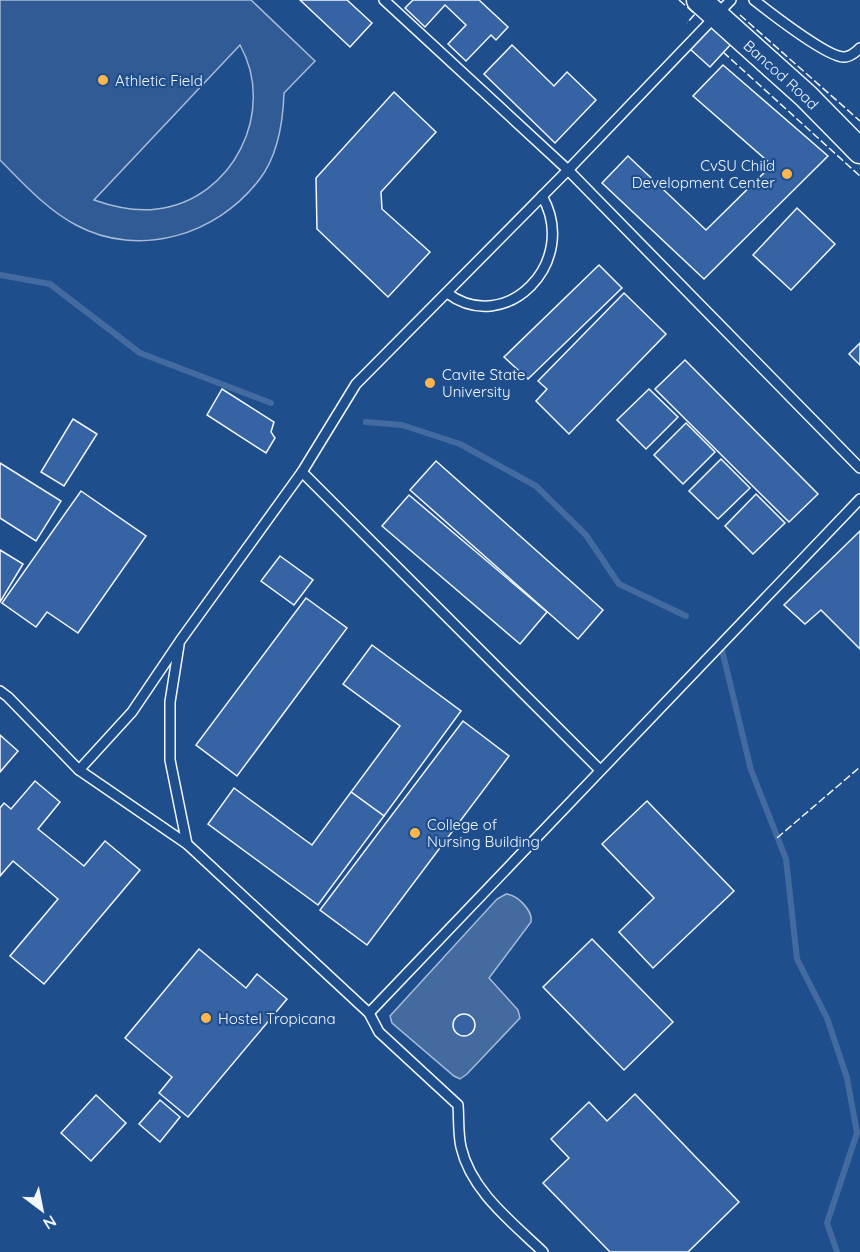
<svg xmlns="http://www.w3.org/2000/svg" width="860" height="1252" font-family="Quicksand,sans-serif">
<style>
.green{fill:#305b95;stroke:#a8bbd7;stroke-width:1.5;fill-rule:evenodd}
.water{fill:#446ba0;stroke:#a8bbd7;stroke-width:1.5}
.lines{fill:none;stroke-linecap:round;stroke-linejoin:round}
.stream{stroke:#446ba0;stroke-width:6}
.building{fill:#3563a3;stroke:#f2f6ff;stroke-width:1.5}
.service-casing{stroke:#f2f6ff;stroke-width:12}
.tertiary-casing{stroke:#f2f6ff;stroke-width:27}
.service{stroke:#1f4e8c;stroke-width:9}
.tertiary{stroke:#1f4e8c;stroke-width:24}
.fence{stroke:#f2f6ff;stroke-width:1.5;stroke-dasharray:8 3;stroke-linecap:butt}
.poi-dot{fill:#ffb74d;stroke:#1f4e8c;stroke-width:2}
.labels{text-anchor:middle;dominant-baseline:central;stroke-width:4.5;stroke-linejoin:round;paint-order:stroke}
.street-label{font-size:15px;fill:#f2f6ff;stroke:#1f4e8c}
.poi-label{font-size:15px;fill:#f2f6ff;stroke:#1f4e8c;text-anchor:start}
</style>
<rect width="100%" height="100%" fill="#1f4e8c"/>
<path class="green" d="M 0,0 L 251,0 L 315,61 L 284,93 C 283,123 278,156 259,180 C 217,235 139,259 76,225 C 47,210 23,183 0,160 ZM 240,45 C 277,111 233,200 157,209 C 136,212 114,207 94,200 Z"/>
<path class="water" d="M 506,894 C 517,895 533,910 531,922 L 489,978 L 518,1010 L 520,1018 L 467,1074 L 460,1079 L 454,1076 L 392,1023 L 390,1016 L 497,899 Z"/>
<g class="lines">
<g class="stream">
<polyline points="0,275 50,284 140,353 271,403"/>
<polyline points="366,422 402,425 460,444 536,486 586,535 619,584 686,616"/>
<polyline points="722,650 751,770 786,859 797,959 827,1018 847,1078 857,1133 827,1223 837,1252"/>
</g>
</g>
<g class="building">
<polygon points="300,0 347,0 372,23 350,47"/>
<polygon points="413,0 479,0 508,27 496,40 491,35 466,61 448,44 466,25 445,5 425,27 405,8"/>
<polygon points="712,25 732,43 710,67 690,49"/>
<polygon points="512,45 554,86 567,72 596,100 555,143 484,74"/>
<polygon points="723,65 828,156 704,279 602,183 628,156 706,230 772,165 693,96"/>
<polygon points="394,92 436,132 381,192 382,209 430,252 388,297 317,229 316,178"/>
<polygon points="797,208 835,244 791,290 753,255"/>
<polygon points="599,265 622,288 528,379 504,357"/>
<polygon points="624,293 666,334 569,434 536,401 547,389 538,381"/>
<polygon points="860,343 860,365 849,354"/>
<polygon points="685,360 818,494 789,522 655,389"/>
<polygon points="222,389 274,422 271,432 275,438 266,453 207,415"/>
<polygon points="649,389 678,417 646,449 617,420"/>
<polygon points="73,419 97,434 64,486 41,472"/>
<polygon points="686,423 715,452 683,484 654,455"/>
<polygon points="721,459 750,488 718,519 689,491"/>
<polygon points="436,461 603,610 578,639 410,490"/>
<polygon points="0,463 61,501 36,541 0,518"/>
<polygon points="81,491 146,536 78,633 47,612 36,627 2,603"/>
<polygon points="756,494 785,523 753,554 725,526"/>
<polygon points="409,495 547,612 520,644 382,526"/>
<polygon points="860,531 860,649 821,610 805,624 784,605"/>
<polygon points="0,550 23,564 0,602"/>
<polygon points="280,556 313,580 294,605 261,581"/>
<polygon points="306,598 347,628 237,776 196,745"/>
<polygon points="372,645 461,711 384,816 351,792 400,726 343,684"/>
<polygon points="463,721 509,756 367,945 320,910"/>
<polygon points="0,735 18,751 0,772"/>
<polygon points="35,781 60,802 38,829 84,866 105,841 140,870 44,984 10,956 58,899 13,861 0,876 0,808 4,803 11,809"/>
<polygon points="234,788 312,845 351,792 384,816 318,905 208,824"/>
<polygon points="647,801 734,891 653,968 619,932 654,898 602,844"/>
<polygon points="592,939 673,1022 624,1070 543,987"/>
<polygon points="199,949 246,988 257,974 287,999 188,1117 159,1093 172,1077 125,1038"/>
<circle cx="464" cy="1025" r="11"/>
<polygon points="635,1094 739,1202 688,1252 610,1252 543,1183 569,1158 551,1139 589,1102 607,1121"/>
<polygon points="96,1095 126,1123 91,1161 61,1133"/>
<polygon points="160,1100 180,1117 160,1142 139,1124"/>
</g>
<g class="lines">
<g class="service-casing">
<g id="service">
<polyline points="384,0 568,170 860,468"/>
<path d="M 754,0 C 768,11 828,58 844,57 C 850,57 856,52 860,48"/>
<path d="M 447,293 C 506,337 580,262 542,196"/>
<polyline points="302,472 600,770"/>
<polyline points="179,645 170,702 170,760 187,844"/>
<polyline points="0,691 8,697 79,770 187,844 369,1013 860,499"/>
<polyline points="79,770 132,712 180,641 302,472 356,384 568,170 731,0"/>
<path d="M 369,1013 L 379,1032 L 458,1105 C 459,1119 458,1134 461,1147 C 471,1191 512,1222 543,1252"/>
</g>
</g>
<g class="tertiary-casing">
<g id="tertiary">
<path id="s1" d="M 699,0 L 806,96 L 860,151"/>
</g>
</g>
<use href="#service" class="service"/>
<use href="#tertiary" class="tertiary"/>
<g class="fence">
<polyline points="679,0 695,14 687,23"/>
<polyline points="740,15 860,121"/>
<polyline points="723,52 860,176"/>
<polyline points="777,838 860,767"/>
</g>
</g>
<g class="poi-dot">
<circle cx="103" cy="80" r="6"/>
<circle cx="787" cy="174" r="6"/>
<circle cx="430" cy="383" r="6"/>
<circle cx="415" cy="833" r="6"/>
<circle cx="206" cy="1018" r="6"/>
</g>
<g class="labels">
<g class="street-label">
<text stroke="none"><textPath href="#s1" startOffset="111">Bancod Road</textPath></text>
</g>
<g class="poi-label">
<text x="115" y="80">Athletic Field</text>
<text x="775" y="165" text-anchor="end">CvSU Child<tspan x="775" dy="17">Development Center</tspan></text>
<text x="442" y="374">Cavite State<tspan x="442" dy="17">University</tspan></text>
<text x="427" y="824">College of<tspan x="427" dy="17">Nursing Building</tspan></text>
<text x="218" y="1018">Hostel Tropicana</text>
</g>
</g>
<g transform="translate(42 1210) rotate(148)" stroke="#1f4e8c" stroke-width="4.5" paint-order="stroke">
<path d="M0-4.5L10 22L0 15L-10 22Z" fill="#f2f6ff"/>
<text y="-9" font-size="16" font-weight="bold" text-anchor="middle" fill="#f2f6ff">N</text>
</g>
</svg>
